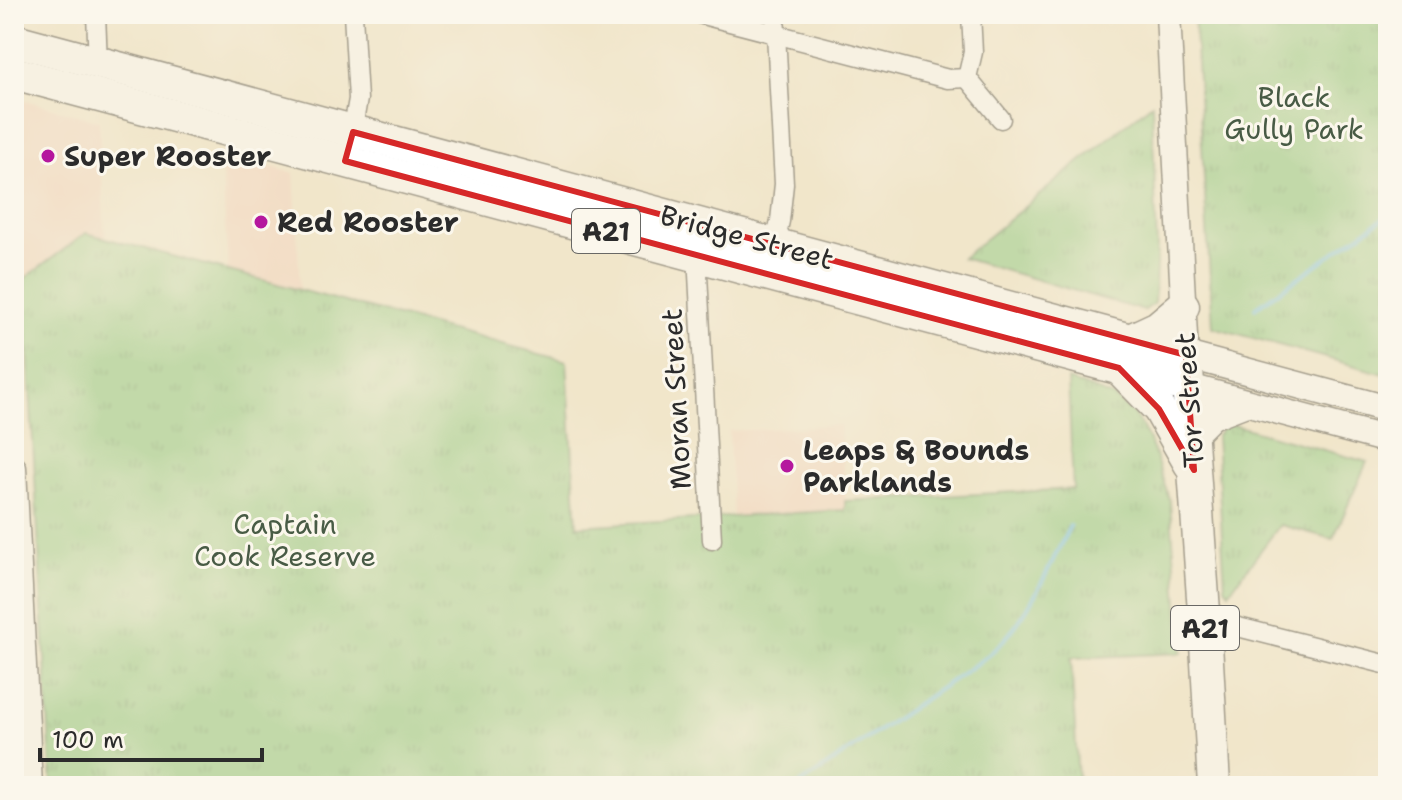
<svg xmlns="http://www.w3.org/2000/svg" width="1402" height="800" font-family="'Shantell Sans',sans-serif">
<style>
.built{fill:#f4d3c0}
.park{fill:url(#park-tufts);stroke:#5a7a56;stroke-width:2}
.lines{fill:none;stroke-linecap:round;stroke-linejoin:round}
.stream{stroke:#6fc3ec;stroke-width:4}
.street-casing{stroke:#494743;stroke-width:21}
.secondary-casing{stroke:#494743;stroke-width:27}
.primary-casing{stroke:#494743;stroke-width:29}
.highway-casing{stroke:#494743;stroke-width:35}
.street{stroke:#fff;stroke-width:18}
.secondary{stroke:#fff;stroke-width:24}
.primary{stroke:#fff;stroke-width:26}
.highway{stroke:#fff;stroke-width:32}
.marked{fill:none;stroke:#d62828;stroke-width:6;stroke-linejoin:round}
.poi-dot{fill:#b5179e;stroke:#fbf7ec;stroke-width:3}
.labels{text-anchor:middle;dominant-baseline:central;stroke-width:6;stroke-linejoin:round;paint-order:stroke}
.shield{fill:#fbf7ec;stroke:#696865;stroke-width:2}
.shield-label{font-size:26px;font-weight:bold;fill:#2b2b2b}
.park-label{font-size:28px;fill:#485b45;stroke:#fbf7ec}
.poi-label{font-size:28px;font-weight:bold;fill:#2b2b2b;stroke:#fbf7ec;text-anchor:start}
.street-label{font-size:28px;fill:#2b2b2b;stroke:#fbf7ec}
</style>
<defs>
<pattern id="park-tufts" width="24" height="20" patternUnits="userSpaceOnUse" patternTransform="scale(2)"><rect width="24" height="20" fill="#8aca81"/><path d="M3 7l-1-3M5 7V3M7 7l1-3M15 17l-1-3M17 17v-4M19 17l1-3" fill="none" stroke="#71a46a"/></pattern>
</defs>
<rect width="100%" height="100%" fill="#fbf7ec"/>
<filter id="ink" filterUnits="userSpaceOnUse"><feTurbulence type="fractalNoise" baseFrequency=".0125" numOctaves="2"/><feDisplacementMap in="SourceGraphic" scale="16" xChannelSelector="R" yChannelSelector="G"/><feConvolveMatrix kernelMatrix="1 2 1 2 8 2 1 2 1" color-interpolation-filters="sRGB"/></filter>
<filter id="wash" filterUnits="userSpaceOnUse"><feTurbulence type="fractalNoise" baseFrequency=".006" numOctaves="4" result="noise"/><feDisplacementMap in="SourceGraphic" scale="32" xChannelSelector="R" yChannelSelector="G"/><feGaussianBlur stdDeviation="1.8" result="paint"/><feColorMatrix in="noise" values="0 0 0 0 0 0 0 0 0 0 0 0 0 0 0 0 0 1.4 0 .05"/><feComposite in="paint" operator="in"/></filter>
<g filter="url(#wash)">
<rect width="100%" height="100%" fill="#f1e6cb"/>
<g class="built">
<polygon points="24,100 99,121 105,238 85,233 24,279 14,107"/>
<polygon points="221,153 294,173 300,290 228,271"/>
<polygon points="840,425 846,509 733,516 729,431"/>
</g>
<g class="park">
<polygon points="1194,14 1388,14 1388,375 1213,327"/>
<polygon points="1152,103 1157,249 1154,303 1144,311 962,258"/>
<polygon points="86,233 567,361 577,526 845,510 845,501 1073,489 1068,380 1114,397 1134,415 1142,426 1153,449 1170,502 1182,653 1071,658 1078,782 1030,786 52,786 24,279"/>
<polygon points="1227,423 1367,462 1333,539 1280,525 1229,592 1225,587 1216,436"/>
</g>
<g class="lines">
<g class="stream">
<polyline points="1255,308 1388,215"/>
<path d="M 798,786 L 979,662 C 1025,630 1045,574 1070,526"/>
</g>
</g>
</g>
<g filter="url(#ink)">
<g class="lines">
<g class="street-casing">
<g id="street">
<polyline points="96,14 98,64"/>
<polyline points="699,14 948,79 967,78"/>
<polyline points="967,78 973,52 971,14"/>
<polyline points="967,78 1001,119"/>
<polyline points="351,139 358,99 353,14"/>
<polyline points="773,252 780,221 784,184 775,14"/>
<polyline points="697,255 712,540"/>
<polyline points="1205,626 1234,626 1388,665"/>
</g>
</g>
<g class="secondary-casing">
<g id="secondary">
<polyline points="1168,14 1186,355"/>
<polyline points="14,468 30,786"/>
</g>
</g>
<g class="primary-casing">
<g id="primary">
<polyline points="1186,355 1388,409"/>
<polyline points="1189,387 1388,440"/>
<polyline points="1192,436 1212,416 1246,403"/>
</g>
</g>
<g class="highway-casing">
<g id="highway">
<polyline points="14,40 1186,355 1205,626 1214,786"/>
<polyline points="14,73 1189,387"/>
<polyline points="1130,340 1158,327 1183,306"/>
<polyline points="1121,370 1159,409 1190,464"/>
</g>
</g>
<use href="#street" class="street"/>
<use href="#secondary" class="secondary"/>
<use href="#primary" class="primary"/>
<use href="#highway" class="highway"/>
</g>
</g>
<path d="M0 0H1402V800H0ZM 353,132 L 1186,355 L 1194,470 L 1159,409 L 1119,368 L 345,161 Z" fill="#f1e6cb" fill-opacity=".55" fill-rule="evenodd"/>
<path class="marked" d="M 353,132 L 1186,355 L 1194,470 L 1159,409 L 1119,368 L 345,161 Z"/>
<g class="poi-dot">
<circle cx="48" cy="156" r="8"/>
<circle cx="261" cy="222" r="8"/>
<circle cx="787" cy="466" r="8"/>
</g>
<g class="labels">
<g class="shield">
<rect x="572" y="209" width="68" height="44" rx="6"/>
<rect x="1171" y="606" width="68" height="44" rx="6"/>
</g>
<g class="shield-label">
<text x="606" y="231">A21</text>
<text x="1205" y="628">A21</text>
</g>
<g class="park-label">
<text x="1294" y="97">Black<tspan x="1294" dy="32">Gully Park</tspan></text>
<text x="285" y="524">Captain<tspan x="285" dy="32">Cook Reserve</tspan></text>
</g>
<g class="poi-label">
<text x="64" y="156">Super Rooster</text>
<text x="277" y="222">Red Rooster</text>
<text x="803" y="450">Leaps &amp; Bounds<tspan x="803" dy="32">Parklands</tspan></text>
</g>
<g class="street-label">
<text transform="translate(747 237) rotate(15)">Bridge Street</text>
<text transform="translate(676 399) rotate(-93)">Moran Street</text>
<text transform="translate(1189 400) rotate(-94)">Tor Street</text>
</g>
</g>
<rect width="1402" height="800" fill="none" stroke="#fbf7ec" stroke-width="48"/>
<path d="M40 748v12h222v-12" fill="none" stroke="#2b2b2b" stroke-width="4"/>
<text x="52" y="748" font-size="24" fill="#2b2b2b" stroke="#fbf7ec" stroke-width="6" paint-order="stroke">100 m</text>
</svg>
